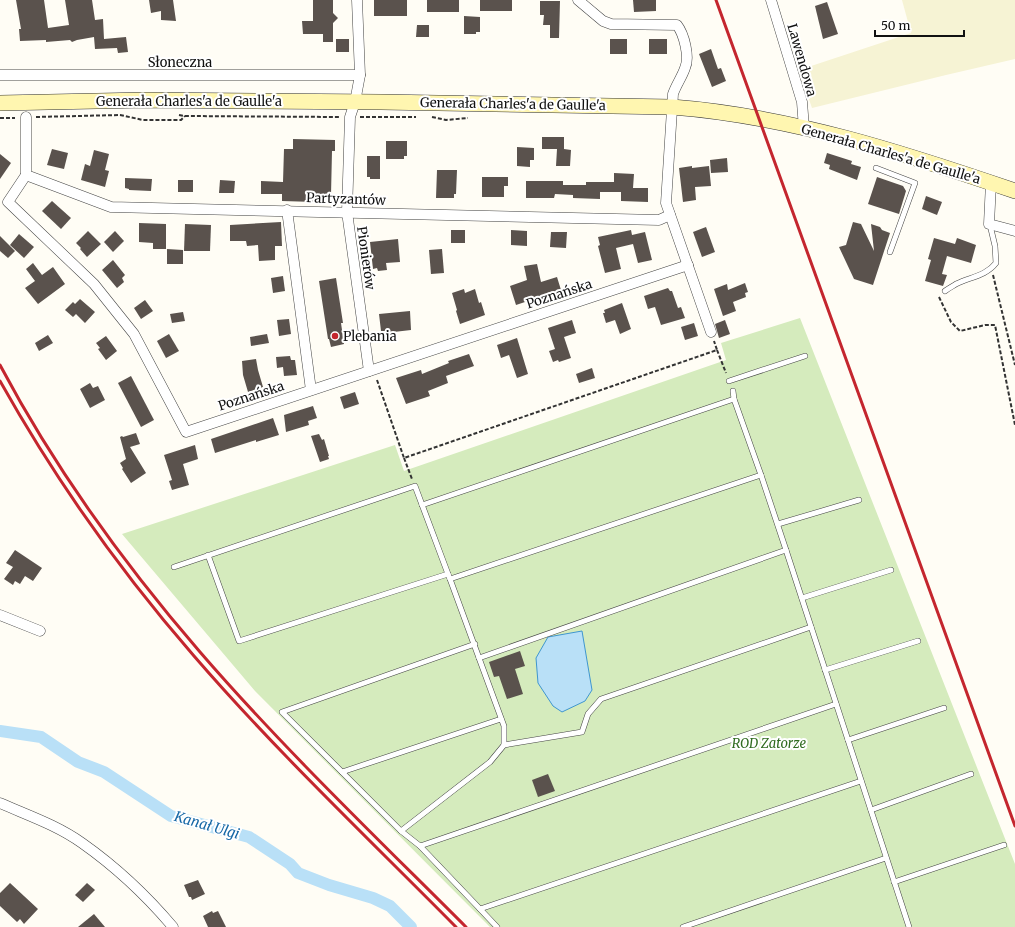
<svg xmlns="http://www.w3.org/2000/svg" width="1015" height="927" font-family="Merriweather,serif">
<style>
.farmland{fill:#f6f3d4}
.green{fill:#d5ebbd}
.water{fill:#b9e0f7;stroke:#3f96cf}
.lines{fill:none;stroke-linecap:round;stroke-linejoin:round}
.canal{stroke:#b9e0f7;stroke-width:12}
.building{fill:#5a524d}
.service-casing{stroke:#444;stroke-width:6}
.minor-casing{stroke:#444;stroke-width:11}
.secondary-casing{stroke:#333;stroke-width:16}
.path{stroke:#333;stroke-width:2;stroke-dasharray:4 2;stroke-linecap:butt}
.service{stroke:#fff;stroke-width:5}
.minor{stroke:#fff;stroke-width:10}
.secondary{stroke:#fff6b0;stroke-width:15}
.rail{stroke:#c4262e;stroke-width:3}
.poi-dot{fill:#c4262e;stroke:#fff;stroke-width:1.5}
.labels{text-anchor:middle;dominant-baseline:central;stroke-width:4;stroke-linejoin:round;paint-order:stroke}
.street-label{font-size:13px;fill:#111;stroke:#fff}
.poi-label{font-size:13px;fill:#111;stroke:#fff;text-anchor:start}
.park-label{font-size:13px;font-style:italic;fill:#2f6b1f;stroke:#fff}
.water-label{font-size:14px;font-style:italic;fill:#1768a6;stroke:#fff}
</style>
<rect width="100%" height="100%" fill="#fffdf5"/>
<polygon class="farmland" points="902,0 1015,0 1015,59 946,75 812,108 799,70 911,33"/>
<polygon class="green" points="800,318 1015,864 1015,927 490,927 255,691 122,534 395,445 404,471 726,360 721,343"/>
<polygon class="water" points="582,631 592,690 585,701 562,712 553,706 538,683 536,658 548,637"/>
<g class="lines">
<polyline class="canal" points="0,731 41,737 78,762 104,772 171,816 249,837 290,864 298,873 329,885 373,898 390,906 411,927"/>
</g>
<g class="building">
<polygon points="16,0 44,0 48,28 69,25 65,0 92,0 95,20 103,19 104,39 126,37 128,52 118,53 117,48 95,49 94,37 77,40 72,42 70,40 46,42 46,40 20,41 19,29 21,29"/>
<polygon points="149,0 173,0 176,21 161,20 161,11 151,13"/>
<polygon points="313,0 333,0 333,13 338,18 333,23 333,42 323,42 323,34 303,34 302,21 313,21"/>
<rect x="374" y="0" width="33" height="16"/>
<rect x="427" y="0" width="32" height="12"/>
<rect x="480" y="0" width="32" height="11"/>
<polygon points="633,0 656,0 656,11 634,12"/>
<polygon points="540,1 560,1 559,38 550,38 550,25 543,25 544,15 540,15"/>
<polygon points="827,2 838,34 823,39 815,6"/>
<polygon points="464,16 480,17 480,32 476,32 476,34 464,34"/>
<polygon points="417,25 429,25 429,37 416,37"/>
<rect x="336" y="39" width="13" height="13"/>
<rect x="610" y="39" width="17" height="15"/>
<rect x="649" y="39" width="18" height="15"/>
<polygon points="711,49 718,69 721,68 726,81 712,87 699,54"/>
<polygon points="542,137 564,137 564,149 571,150 570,166 556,166 557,149 542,149"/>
<polygon points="293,139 335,140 335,151 332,151 331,195 315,195 315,202 282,201 282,194 261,194 261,181 283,182 284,149 293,149"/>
<polygon points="386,141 407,141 407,156 404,156 404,159 386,159"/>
<polygon points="517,147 534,148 534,160 530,160 530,167 517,166"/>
<polygon points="52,149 68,153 64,169 47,165"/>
<polygon points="94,150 109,154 105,170 109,171 105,187 81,180 85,164 90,166"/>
<polygon points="827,153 852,161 851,164 861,167 857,180 829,169 830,165 824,163"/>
<polygon points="0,154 11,163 0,179"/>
<polygon points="367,156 380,156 380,179 370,179 370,177 367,177"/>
<polygon points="727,158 728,172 711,173 710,160"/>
<polygon points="692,166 692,168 709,166 711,186 695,187 696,200 683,202 679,168"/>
<polygon points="437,170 457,170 456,194 454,194 454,198 436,198"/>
<polygon points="614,173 634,174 633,188 648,188 648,202 621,201 621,192 600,192 600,199 573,198 573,195 555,194 554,198 526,198 526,181 563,181 563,185 586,185 586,182 614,182"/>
<polygon points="482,177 508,177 508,186 504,186 504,197 482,197"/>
<polygon points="877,177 903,186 906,191 899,214 868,204"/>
<polygon points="125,178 152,179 151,191 129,190 129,189 125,188"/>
<rect x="178" y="180" width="15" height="12"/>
<polygon points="220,180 235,181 234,193 219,193"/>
<polygon points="926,196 942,202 937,215 922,209"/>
<polygon points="52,201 71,218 61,229 42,211"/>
<polygon points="281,222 282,246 275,246 275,260 259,261 258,245 247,246 246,241 230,241 230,225"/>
<polygon points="853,222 861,224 874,251 871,224 880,227 882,230 890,233 873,285 854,279 839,247 846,245"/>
<polygon points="139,223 166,224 166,249 153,249 153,243 139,242"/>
<polygon points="185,224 211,225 210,251 184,251"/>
<polygon points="706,227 715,252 702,257 693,232"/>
<rect x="451" y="230" width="14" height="13"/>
<polygon points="511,230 527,231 527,246 511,245"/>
<polygon points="631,230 632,235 645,232 652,260 638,263 633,244 616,248 621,269 605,273 598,246 600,245 598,237"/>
<polygon points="88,231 101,244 87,257 80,249 81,248 76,243"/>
<polygon points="115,231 124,241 113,252 104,242"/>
<polygon points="551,232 567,232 566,248 550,247"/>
<polygon points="19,234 34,247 24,258 10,245"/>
<polygon points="0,236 15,251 8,258 0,251"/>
<polygon points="934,238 955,244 957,238 976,245 971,263 947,256 942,274 947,275 943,286 925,281 931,260 928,259"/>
<polygon points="398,239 400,262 386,263 387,270 378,271 377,268 373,269 370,242"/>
<polygon points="167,249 183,250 183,264 167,264"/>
<polygon points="442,249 444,273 431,274 429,250"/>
<polygon points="113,260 125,275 122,278 124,282 117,288 102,270"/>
<polygon points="33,263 42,275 53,267 65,284 38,304 25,288 35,281 26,269"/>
<polygon points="537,264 541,282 557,277 561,290 516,305 510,286 527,280 524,266"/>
<polygon points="283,276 285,291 273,293 271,278"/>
<polygon points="336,278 343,323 341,323 344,344 331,347 329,339 328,339 319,281"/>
<polygon points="745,283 748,292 745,293 746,297 733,302 736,311 723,316 714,289 727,284 728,290"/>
<polygon points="668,288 670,291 672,291 678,308 681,307 685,318 661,325 655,307 648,309 644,296"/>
<polygon points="464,289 465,293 475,289 479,303 481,302 485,315 460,324 456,311 457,310 452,293"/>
<polygon points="80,299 95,312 85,323 76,314 73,317 65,310 73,302 75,304"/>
<polygon points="145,300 153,311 141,319 134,308"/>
<polygon points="622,303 631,329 620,334 615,320 606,323 603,313 605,313 604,310"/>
<polygon points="410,311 411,330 385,333 385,331 381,331 379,314"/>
<polygon points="183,312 185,321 172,323 170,314"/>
<polygon points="289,319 291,334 279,336 277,320"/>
<polygon points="572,320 576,333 564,337 571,358 559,362 558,360 553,362 549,351 555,349 548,328"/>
<polygon points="725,320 730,334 719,338 715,324"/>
<polygon points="694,323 698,336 685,340 681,327"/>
<polygon points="169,334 179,351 166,358 157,341"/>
<polygon points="267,334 269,343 251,346 250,337"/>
<polygon points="48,335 53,343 39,351 35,343"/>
<polygon points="106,336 117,351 106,360 98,349 100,348 96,343"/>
<polygon points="517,338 528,374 517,378 509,355 501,358 497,345"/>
<polygon points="469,354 474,366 446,376 448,383 428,391 430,396 406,404 396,378 421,370 422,374 449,363 448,361"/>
<polygon points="290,356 291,360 295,360 297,375 284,376 283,367 277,368 276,357"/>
<polygon points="256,359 258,370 263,387 248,392 243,375 242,361"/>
<polygon points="592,368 595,378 579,383 576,374"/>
<polygon points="131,376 154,420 141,427 118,383"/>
<polygon points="90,383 93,388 98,386 105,400 90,408 80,389"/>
<polygon points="355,392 359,404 344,409 340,397"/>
<polygon points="313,406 317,418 308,421 309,425 286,432 284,415"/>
<polygon points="273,418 279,435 256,442 256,440 215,453 211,439"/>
<polygon points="136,433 140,444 130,447 146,473 131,483 122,469 123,468 120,463 126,459 120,437 122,436 123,437"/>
<polygon points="319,434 322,440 324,439 329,456 328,456 329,459 320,462 311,436"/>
<polygon points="195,445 198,459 183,464 189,485 172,490 169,481 172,480 164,455"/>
<polygon points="15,550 42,568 33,581 25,576 20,584 15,581 13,585 4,579 13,567 6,563"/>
<polygon points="520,651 525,666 515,669 523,694 507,699 499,676 494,677 489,662"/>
<polygon points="548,774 555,791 538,797 532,780"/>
<polygon points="198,880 205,894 192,900 191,897 189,897 184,885"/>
<polygon points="10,883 38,909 24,924 20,919 17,922 0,906 0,893"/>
<polygon points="87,883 95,890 83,902 75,895"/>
<polygon points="212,911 213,913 218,911 226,927 208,927 203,916"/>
<polygon points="94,914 105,927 78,927"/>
</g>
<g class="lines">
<g class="service-casing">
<g id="service">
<polyline points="876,168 915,183 890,252"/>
<path d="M 945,291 C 949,288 953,286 956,284 C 970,277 986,276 996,263 L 995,246 L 990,225"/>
<polyline points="729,381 805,356"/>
<polyline points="733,391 734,399"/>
<polyline points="422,505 734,399 761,475 450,579 448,574"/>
<polyline points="778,524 859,500"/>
<polyline points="786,550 909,927"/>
<polyline points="174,567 415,486 448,574 239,641 208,555"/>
<polyline points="450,579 479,658 786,550 761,475"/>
<polyline points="802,598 891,570"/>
<polyline points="475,644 282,712 401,831 490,762 504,745 504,726 479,658"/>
<polyline points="825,670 918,641"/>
<polyline points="848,740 944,708"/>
<polyline points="504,745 582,732 588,714 601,699 811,627"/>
<polyline points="342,772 501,719"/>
<polyline points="871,810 971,774"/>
<polyline points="401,831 420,846 836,704"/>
<polyline points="420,846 480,909 861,781"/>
<polyline points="894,882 1004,845"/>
<polyline points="480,909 497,927"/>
<polyline points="683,927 886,858"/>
</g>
</g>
<g class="minor-casing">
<g id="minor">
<polyline points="357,0 360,75 355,102 350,117 347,212 369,371"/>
<path d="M 578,0 L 603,21 L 611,24 L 677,25 C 684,34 690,57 685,68 C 682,77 676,85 673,94 L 666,203 L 711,332"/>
<polyline points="771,0 802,102 804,128"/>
<polyline points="0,75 360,75"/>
<polyline points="26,117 26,175 8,202 94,284 134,334 186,432 688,265"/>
<polyline points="26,175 111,207 659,220 670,215"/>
<polyline points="991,183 989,224 1015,231"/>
<polyline points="287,210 311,390"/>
<polyline points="0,615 40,631"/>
<path d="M 0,803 C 27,815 57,825 82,843 C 116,867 146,895 173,927"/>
</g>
</g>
<g class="secondary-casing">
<path id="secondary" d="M 0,103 L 145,100 L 381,102 L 672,107 C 790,116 904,153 1015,191"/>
</g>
<g class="path">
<polyline points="179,115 184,116 340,117"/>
<polyline points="36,117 120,115 143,120 181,120 185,116"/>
<polyline points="360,117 416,117"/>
<polyline points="432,117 446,120 468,118"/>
<polyline points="0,118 15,118"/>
<polyline points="993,275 1015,365"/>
<polyline points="939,297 951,322 960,331 985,325 995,325 1015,425"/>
<polyline points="717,350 726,373"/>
<polyline points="377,380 404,458 717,350 714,341"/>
<polyline points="404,458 412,479"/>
</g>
<use href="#service" class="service"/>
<use href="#minor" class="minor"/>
<use href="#secondary" class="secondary"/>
<g class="rail">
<polyline points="716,0 1015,826"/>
<path d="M 0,365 C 54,467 124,564 200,652 C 283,748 376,837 466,927"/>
<path d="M 0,381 C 55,479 120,571 194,656 C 276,751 368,838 456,927"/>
</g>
</g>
<circle class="poi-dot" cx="335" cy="336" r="4"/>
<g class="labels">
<g class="street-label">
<text transform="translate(802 60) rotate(74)">Lawendowa</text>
<text x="180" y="62">Słoneczna</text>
<text x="189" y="101">Generała Charles'a de Gaulle'a</text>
<text transform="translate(513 104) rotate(1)">Generała Charles'a de Gaulle'a</text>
<text transform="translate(891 154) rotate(16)">Generała Charles'a de Gaulle'a</text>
<text transform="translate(346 199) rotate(2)">Partyzantów</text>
<text transform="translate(366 258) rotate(82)">Pionierów</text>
<text transform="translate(559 294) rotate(-18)">Poznańska</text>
<text transform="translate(251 396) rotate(-18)">Poznańska</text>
</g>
<g class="poi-label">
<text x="343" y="336">Plebania</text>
</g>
<g class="park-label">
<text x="769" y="743">ROD Zatorze</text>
</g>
<g class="water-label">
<text transform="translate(207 825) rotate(16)">Kanał Ulgi</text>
</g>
</g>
<path d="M875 30v6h89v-6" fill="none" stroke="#111111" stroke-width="2"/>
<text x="881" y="30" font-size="12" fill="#111111" stroke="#ffffff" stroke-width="3" paint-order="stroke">50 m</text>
</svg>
